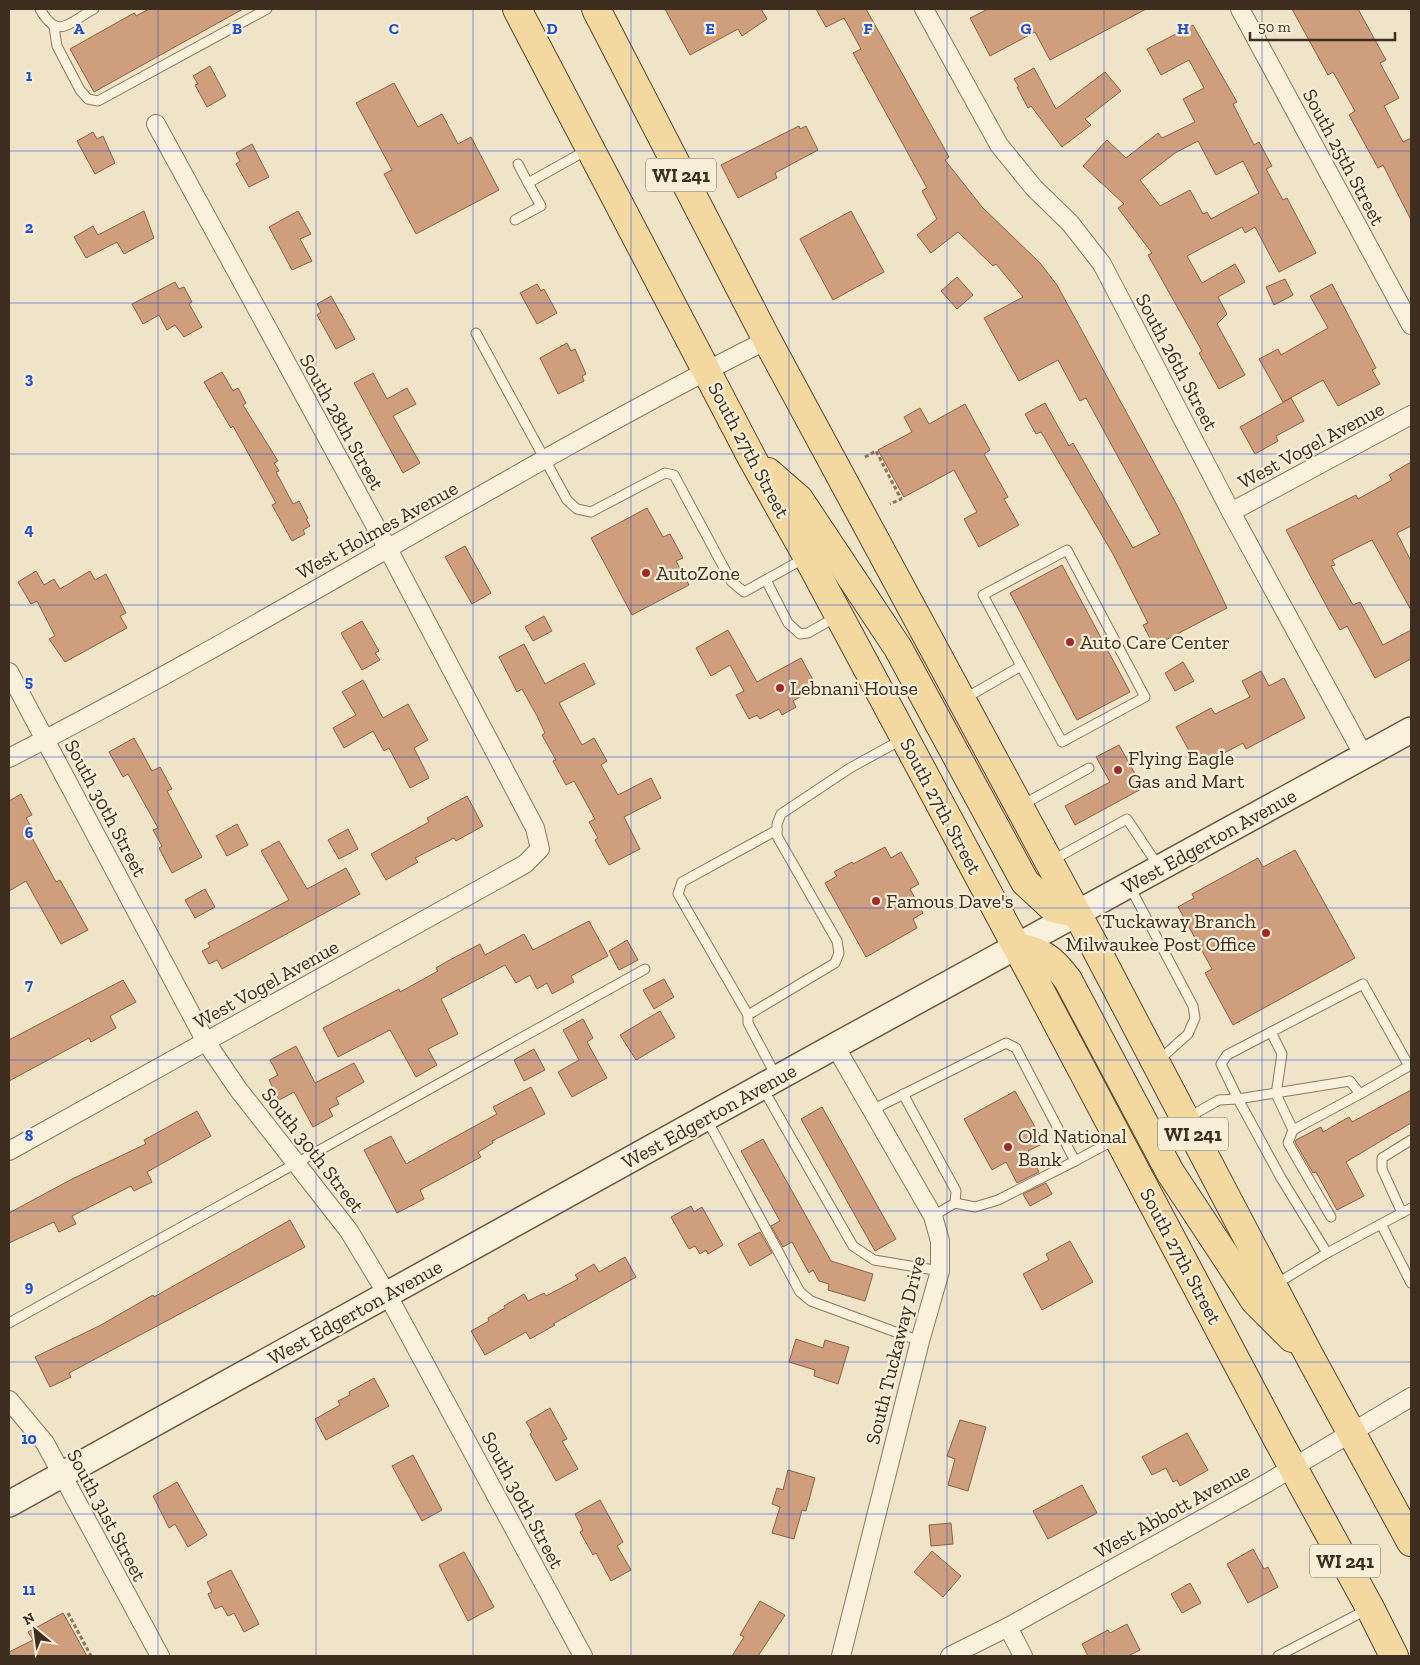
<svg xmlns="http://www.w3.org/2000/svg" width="1420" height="1665" font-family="'Zilla Slab',serif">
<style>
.building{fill:#cf9f7d;stroke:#8d5f41;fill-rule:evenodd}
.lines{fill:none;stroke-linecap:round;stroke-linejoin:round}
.lane-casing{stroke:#8d765c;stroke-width:11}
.street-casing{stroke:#8d765c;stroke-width:20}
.secondary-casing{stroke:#6f573f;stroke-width:28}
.primary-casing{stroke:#5b4430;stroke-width:30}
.path{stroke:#8d765c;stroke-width:3;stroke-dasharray:4 2.5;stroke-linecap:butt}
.lane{stroke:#faf1dc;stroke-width:9}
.street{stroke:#faf1dc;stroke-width:18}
.secondary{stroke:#faf1dc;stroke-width:25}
.primary{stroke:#f3d9a0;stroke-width:28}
.grid{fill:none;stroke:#1d4ed8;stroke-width:1;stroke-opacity:0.55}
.poi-dot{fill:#9e2a2b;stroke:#f7eed8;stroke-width:2}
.labels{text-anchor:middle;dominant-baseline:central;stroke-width:4.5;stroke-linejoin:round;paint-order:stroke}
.shield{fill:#f7eed8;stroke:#756857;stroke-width:1}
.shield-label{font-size:19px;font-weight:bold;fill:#3d2e20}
.street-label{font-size:20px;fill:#3d2e20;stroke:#f7eed8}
.poi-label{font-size:20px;fill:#3d2e20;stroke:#f7eed8;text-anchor:start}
.grid-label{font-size:16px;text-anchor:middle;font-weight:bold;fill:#1d4ed8;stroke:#f7eed8;stroke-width:4.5;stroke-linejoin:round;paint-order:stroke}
</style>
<rect width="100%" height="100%" fill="#f0e4c8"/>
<g class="building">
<polygon points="149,9 243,9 94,92 70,49 134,13 136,16"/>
<polygon points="665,9 761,9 767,19 742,36 738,29 690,55"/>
<polygon points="816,9 866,9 949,157 945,160 982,207 1040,263 1057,285 1178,507 1227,608 1154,646 1143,625 1148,623 1113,554 1041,432 1036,434 1025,414 1045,403 1069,446 1073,443 1133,548 1160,534 1086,398 1080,401 1058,360 1019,381 984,318 1023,297 996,264 993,266 958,232 931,253 917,235 937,219 922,191 927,188 853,53 861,49 844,18 826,27"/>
<polygon points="988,9 1146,9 1050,60 1035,32 990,56 970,18"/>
<polygon points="1292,9 1358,9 1386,60 1380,63 1399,98 1384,106 1403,142 1411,138 1411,220 1383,165 1378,168 1349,115 1355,111 1333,72 1328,75"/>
<path d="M 1193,25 L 1237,102 L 1233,104 L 1254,145 L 1259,142 L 1272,166 L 1266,169 L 1283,200 L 1287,198 L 1316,253 L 1279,272 L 1255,227 L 1245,233 L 1242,227 L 1187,256 L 1202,283 L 1235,264 L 1245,282 L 1218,297 L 1227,314 L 1217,324 L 1245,375 L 1219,389 L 1199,353 L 1202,351 L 1148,255 L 1152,253 L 1118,208 L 1124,204 L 1083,166 L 1107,140 L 1126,158 L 1158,133 L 1162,138 L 1195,122 L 1183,99 L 1204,88 L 1189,60 L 1161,75 L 1147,49 ZM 1198,141 L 1216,175 L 1243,161 L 1259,193 L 1211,219 L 1207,212 L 1203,214 L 1190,190 L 1160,206 L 1140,180 L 1175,153 Z"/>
<polygon points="210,66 226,96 207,107 195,85 198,84 193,76"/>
<polygon points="1034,68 1056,109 1105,72 1121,91 1085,119 1091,125 1062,147 1031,106 1028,108 1017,87 1019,87 1014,79"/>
<polygon points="394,83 418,127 442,114 458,144 471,137 499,190 416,234 384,174 392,170 356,103"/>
<polygon points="799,126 800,129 806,126 818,150 775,173 777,178 738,198 721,165"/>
<polygon points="93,132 97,139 103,136 115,163 95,174 77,141"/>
<polygon points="252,144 269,177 249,187 236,164 240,161 236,153"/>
<polygon points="144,211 154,238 124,254 117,242 86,258 74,237 93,226 98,235"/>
<polygon points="298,211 311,234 300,239 312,261 292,270 269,227"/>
<polygon points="851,211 884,272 833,300 800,239"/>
<polygon points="957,277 973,295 957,309 941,291"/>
<polygon points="1285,279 1293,295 1274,305 1266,287"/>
<polygon points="175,282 179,289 184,287 192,302 189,304 202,327 184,337 175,325 167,330 159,315 143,324 132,304"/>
<polygon points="537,284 541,291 544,289 557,313 537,324 520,293"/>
<polygon points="1332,284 1376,368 1372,370 1380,384 1338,406 1323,380 1283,402 1259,359 1278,349 1281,355 1328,328 1310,296"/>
<polygon points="331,296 355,339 336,349 317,315 321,312 317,304"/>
<polygon points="567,343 571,351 575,349 586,374 582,376 584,381 558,394 540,358"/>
<polygon points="222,372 233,391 238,388 246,403 243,405 278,461 274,463 279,471 276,472 293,504 299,501 308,518 306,519 310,526 303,530 305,534 292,541 272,505 276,503 233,426 231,428 229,425 204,382"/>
<polygon points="373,373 387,399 407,388 416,404 393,416 420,463 403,473 354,383"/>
<polygon points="1291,398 1304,421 1276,436 1278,441 1255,454 1240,427"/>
<polygon points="965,404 990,450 984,454 1008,497 1004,499 1019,525 979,547 964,519 977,512 954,470 904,497 878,450 912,432 904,417 920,408 929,424"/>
<polygon points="1411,462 1411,526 1397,533 1411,561 1411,610 1372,540 1332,560 1335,565 1331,566 1353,605 1360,602 1383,645 1411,630 1411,659 1375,678 1347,626 1340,630 1328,609 1286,530 1356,495 1358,499 1392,480 1389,475"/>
<polygon points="647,508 663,537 670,534 683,558 676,561 689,585 632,615 591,538"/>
<polygon points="465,546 491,593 472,604 445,557"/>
<polygon points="1062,565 1130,692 1077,720 1010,593"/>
<polygon points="36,571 44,585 54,579 60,589 90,571 95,580 106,574 126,613 120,616 127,628 65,662 49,639 55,636 37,601 31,604 18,582"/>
<polygon points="544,616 552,631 533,641 525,627"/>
<polygon points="362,621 379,651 375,653 380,660 362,670 341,633"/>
<polygon points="728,630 757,682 801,658 817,687 793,701 796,707 782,715 779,709 760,719 757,715 749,719 736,695 744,691 730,665 711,676 696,648"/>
<polygon points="524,644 545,684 584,663 595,684 559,703 582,745 594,738 607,761 601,765 618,795 651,778 661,798 624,817 640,849 609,865 595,840 598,838 589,822 595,819 574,781 566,785 553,761 556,760 542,735 545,733 537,716 522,689 517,692 499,657"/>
<polygon points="1183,662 1194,681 1175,691 1165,673"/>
<polygon points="1261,671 1269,686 1284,678 1305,718 1246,749 1243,743 1198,767 1176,727 1211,708 1215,714 1250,697 1242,681"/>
<polygon points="363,680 383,718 408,704 428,740 414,748 429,778 410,788 389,748 384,751 373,731 344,748 333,728 356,715 342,692"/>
<polygon points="134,738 152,771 160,767 172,789 167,791 202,857 172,873 159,848 162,846 153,830 158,828 128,774 123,777 109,752"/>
<polygon points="1119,745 1143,788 1075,825 1065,806 1110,782 1096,757"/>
<polygon points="21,794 32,815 26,818 33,830 29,832 56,882 60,880 88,930 61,944 26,881 9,891 9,801"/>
<polygon points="467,796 483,826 456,841 454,838 415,858 418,862 386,880 371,854 429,822 427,818"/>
<polygon points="237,824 248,845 227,856 216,836"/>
<polygon points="348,829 358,849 339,859 328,840"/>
<polygon points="279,841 307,889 346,868 360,894 222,969 217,960 209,964 202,951 210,947 208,943 289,900 261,851"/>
<polygon points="885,847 891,858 901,852 919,884 910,889 923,913 913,919 917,928 866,957 825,883 837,876 834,872 852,862 853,864"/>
<polygon points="1295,850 1355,958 1233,1025 1205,973 1212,969 1178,907 1194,898 1192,894 1258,858 1263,867"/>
<polygon points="205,889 215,907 195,918 185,900"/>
<polygon points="589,921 608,956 571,976 574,982 552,994 547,983 537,989 530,975 516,983 505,965 441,999 458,1034 428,1049 437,1065 416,1077 390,1030 338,1057 323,1028 399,989 400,992 438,971 436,968 446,962 480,944 485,955 524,934 533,950"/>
<polygon points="627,940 638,960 619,970 609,951"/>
<polygon points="664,979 674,997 654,1009 643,990"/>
<polygon points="123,980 136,1002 110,1016 116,1028 91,1042 89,1038 9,1081 9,1040"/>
<polygon points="660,1011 675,1037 636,1060 620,1035"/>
<polygon points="583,1019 593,1038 587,1042 607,1078 572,1097 558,1072 579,1060 563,1030"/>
<polygon points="296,1046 315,1083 354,1063 364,1082 336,1098 339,1104 329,1109 333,1116 313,1127 294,1092 279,1100 269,1080 278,1075 270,1060"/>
<polygon points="534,1049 545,1070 524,1081 514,1060"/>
<polygon points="531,1087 545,1114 492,1141 493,1143 478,1152 481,1157 420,1190 424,1199 397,1213 364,1150 391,1136 406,1164 497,1114 493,1107"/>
<polygon points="1411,1090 1411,1123 1346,1162 1364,1196 1337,1210 1316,1172 1313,1173 1295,1142 1296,1140 1321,1127 1323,1132 1349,1117 1352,1122"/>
<polygon points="1015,1091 1044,1143 1028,1151 1039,1172 1017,1183 1006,1162 992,1170 964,1119"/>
<polygon points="822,1107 896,1239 875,1251 801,1119"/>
<polygon points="197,1111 211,1136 147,1172 152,1182 134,1191 131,1186 72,1216 76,1224 59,1232 54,1222 9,1243 9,1213 72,1179 146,1144 144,1140"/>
<polygon points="763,1139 831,1261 873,1274 865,1301 828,1290 829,1284 819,1281 813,1270 809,1273 792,1242 783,1247 771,1226 780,1221 741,1151"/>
<polygon points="1046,1183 1052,1194 1030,1206 1023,1194"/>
<polygon points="691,1206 694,1212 702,1207 723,1245 708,1254 706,1250 700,1254 695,1246 689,1249 671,1217"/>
<polygon points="290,1220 305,1247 69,1373 71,1377 50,1387 35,1357 101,1325 153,1295 154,1297"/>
<polygon points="760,1232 772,1253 750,1266 738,1244"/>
<polygon points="1070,1241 1093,1282 1042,1310 1023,1274 1049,1260 1046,1254"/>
<polygon points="625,1257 636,1277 553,1324 555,1325 530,1339 526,1332 485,1355 471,1331 489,1321 488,1318 505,1308 504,1306 524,1294 528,1301 544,1293 546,1296 578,1279 575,1275 594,1264 599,1272"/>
<polygon points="796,1339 823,1348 825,1340 849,1347 838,1384 814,1376 815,1370 789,1362"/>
<polygon points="374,1378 389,1406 326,1440 315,1419 340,1405 338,1401 350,1395 349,1392"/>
<polygon points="550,1408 567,1439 562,1441 578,1469 556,1481 530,1434 532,1432 526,1422"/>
<polygon points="960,1420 986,1427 968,1491 948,1485 955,1459 947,1456"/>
<polygon points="1187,1433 1208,1470 1180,1486 1177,1480 1173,1482 1166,1468 1152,1475 1142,1457"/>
<polygon points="413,1455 442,1510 422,1521 392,1466"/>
<polygon points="788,1470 815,1478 806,1511 802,1510 794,1539 772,1533 780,1507 772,1504 777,1488 783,1490"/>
<polygon points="177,1482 207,1535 188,1547 175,1524 169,1528 153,1496"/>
<polygon points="1082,1485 1097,1513 1048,1539 1033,1511"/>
<polygon points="600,1500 623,1542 617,1546 631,1570 611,1581 596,1553 593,1555 580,1532 583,1530 575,1514"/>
<polygon points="951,1523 953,1544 931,1546 929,1525"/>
<polygon points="1253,1549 1264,1569 1268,1567 1278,1587 1248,1603 1227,1564"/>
<polygon points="932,1551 961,1576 943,1597 914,1572"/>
<polygon points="464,1552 494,1607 468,1621 439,1565"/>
<polygon points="231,1570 259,1624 244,1632 234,1613 228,1616 222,1606 215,1609 208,1594 212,1592 207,1582"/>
<polygon points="1190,1583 1201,1603 1182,1613 1171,1594"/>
<polygon points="760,1601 785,1615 758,1656 732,1656 744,1637 740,1635"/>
<polygon points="63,1613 87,1656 9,1656 9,1652 33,1640 28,1632"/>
<polygon points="1127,1624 1140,1650 1128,1656 1088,1656 1082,1644 1108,1630 1110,1633"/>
</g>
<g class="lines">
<g class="lane-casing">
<g id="lane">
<path d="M 40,9 C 58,41 68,23 94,9"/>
<polyline points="54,27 57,46 80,90 88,99 98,101 267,9"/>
<polyline points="518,164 528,183 587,150"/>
<polyline points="515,220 541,206 528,183"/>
<polyline points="476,333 567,500 577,509 591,512 665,473 674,475 731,581 744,592 805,558"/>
<polyline points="766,580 788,623 800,634 808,633 836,617"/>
<polyline points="964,699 1021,666 983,595 1067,550 1145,697 1062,742 1021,666"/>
<polyline points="1022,805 1089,768"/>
<polyline points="1051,861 1127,819 1159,867"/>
<polyline points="1130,887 1193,1006 1195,1018 1188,1034 1158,1061"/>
<polygon points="1363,984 1409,1066 1360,1094 1350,1081 1238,1099 1221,1064 1227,1055"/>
<polyline points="748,1015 678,894 682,882 777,830"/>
<polyline points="1271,1032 1282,1054 1276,1094 1293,1130 1360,1094"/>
<polyline points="776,1076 748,1023 748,1015 835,963 839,953 837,941 777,836 777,824 781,814 850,768 903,739"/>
<polyline points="762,1087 853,1246 874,1260 940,1271"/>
<polyline points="903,1094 956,1191 955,1203 933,1216"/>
<polyline points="872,1110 1006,1043 1016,1048 1075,1161 1116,1139"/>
<polyline points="706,1118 800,1292 811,1301 920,1341"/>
<polyline points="1187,1118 1219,1100 1238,1099 1281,1178 1327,1253 1276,1284"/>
<polyline points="1293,1130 1288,1143 1331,1217"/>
<polyline points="955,1203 975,1207 998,1200 1075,1161"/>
<polyline points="1402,1213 1382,1169 1382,1158 1411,1140"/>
<polyline points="1381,1224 1411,1283"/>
<polyline points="1327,1253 1411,1208"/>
<polyline points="9,1323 645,969"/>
<polyline points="1278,1656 1368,1609"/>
</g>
</g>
<g class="street-casing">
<g id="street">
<polyline points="924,9 999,145 1034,188 1070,223 1102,264 1231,512 1364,756"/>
<polyline points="1240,9 1411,325"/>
<polyline points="1231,512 1411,415"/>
<polyline points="9,672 206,1042 238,1089 349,1231 387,1294 583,1656"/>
<path d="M 9,758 C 266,627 509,470 767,340"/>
<polyline points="835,1046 933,1216 940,1241 940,1271 920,1341 841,1656"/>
<polyline points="9,1151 525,864 540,849 535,828 388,549 156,124"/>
<polyline points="9,1400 45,1443 160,1656"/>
<polyline points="1008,1627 1023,1656"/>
<polyline points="950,1656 1008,1627 1267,1483 1411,1397"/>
</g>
</g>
<g class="secondary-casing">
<polyline id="secondary" points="9,1504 835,1046 1411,730"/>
</g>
<g class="primary-casing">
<g id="primary">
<polyline points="517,9 753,460 807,556 1034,979 1278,1440 1370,1608 1394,1656"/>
<polyline points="596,9 767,340 1094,945 1309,1355 1411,1542"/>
<polyline points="768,472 799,499 898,648 1025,882 1053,908 1076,913"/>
<path d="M 1016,946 C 1043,953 1051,957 1068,980 L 1170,1172 L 1255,1301 L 1292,1338"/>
</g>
</g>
<g class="path">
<polyline points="865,457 876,451 901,499 890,504"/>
<polyline points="68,1613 91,1656"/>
</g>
<use href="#lane" class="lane"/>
<use href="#street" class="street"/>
<use href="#secondary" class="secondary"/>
<use href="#primary" class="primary"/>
</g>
<path class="grid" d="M 158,9 L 158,1656M 316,9 L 316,1656M 473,9 L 473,1656M 631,9 L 631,1656M 789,9 L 789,1656M 947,9 L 947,1656M 1104,9 L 1104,1656M 1262,9 L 1262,1656M 9,151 L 1411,151M 9,303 L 1411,303M 9,454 L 1411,454M 9,605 L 1411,605M 9,757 L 1411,757M 9,908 L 1411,908M 9,1060 L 1411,1060M 9,1211 L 1411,1211M 9,1362 L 1411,1362M 9,1514 L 1411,1514"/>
<g class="poi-dot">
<circle cx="646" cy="573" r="5"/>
<circle cx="1070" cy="642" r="5"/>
<circle cx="780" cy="688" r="5"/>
<circle cx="1118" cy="770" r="5"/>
<circle cx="876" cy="901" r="5"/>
<circle cx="1266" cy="933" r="5"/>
<circle cx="1008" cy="1147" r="5"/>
</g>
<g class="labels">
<g class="shield">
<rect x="646" y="158.5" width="70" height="33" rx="4"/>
<rect x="1158" y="1117.5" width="70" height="33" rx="4"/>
<rect x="1310" y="1544.5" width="70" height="33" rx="4"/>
</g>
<g class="shield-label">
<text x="681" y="175">WI 241</text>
<text x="1193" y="1134">WI 241</text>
<text x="1345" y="1561">WI 241</text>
</g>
<g class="street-label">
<text transform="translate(1344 157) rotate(62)">South 25th Street</text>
<text transform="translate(1177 362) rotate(62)">South 26th Street</text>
<text transform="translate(342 422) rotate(61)">South 28th Street</text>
<text transform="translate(1311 445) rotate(-28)">West Vogel Avenue</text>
<text transform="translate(749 450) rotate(62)">South 27th Street</text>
<text transform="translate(377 530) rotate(-29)">West Holmes Avenue</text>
<text transform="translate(941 806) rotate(62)">South 27th Street</text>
<text transform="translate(106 808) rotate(62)">South 30th Street</text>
<text transform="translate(1209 841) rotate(-29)">West Edgerton Avenue</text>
<text transform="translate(266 984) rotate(-29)">West Vogel Avenue</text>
<text transform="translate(709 1116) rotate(-29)">West Edgerton Avenue</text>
<text transform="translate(313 1150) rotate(52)">South 30th Street</text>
<text transform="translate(1181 1256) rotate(62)">South 27th Street</text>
<text transform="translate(355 1312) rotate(-29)">West Edgerton Avenue</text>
<text transform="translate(895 1350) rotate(-76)">South Tuckaway Drive</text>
<text transform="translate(523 1500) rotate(62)">South 30th Street</text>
<text transform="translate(1172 1511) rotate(-29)">West Abbott Avenue</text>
<text transform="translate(107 1515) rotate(62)">South 31st Street</text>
</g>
<g class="poi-label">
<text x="656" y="573">AutoZone</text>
<text x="1080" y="642">Auto Care Center</text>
<text x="790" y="688">Lebnani House</text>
<text x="1128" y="758">Flying Eagle<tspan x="1128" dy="23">Gas and Mart</tspan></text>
<text x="886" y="901">Famous Dave's</text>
<text x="1256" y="921" text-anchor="end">Tuckaway Branch<tspan x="1256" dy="23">Milwaukee Post Office</tspan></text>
<text x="1018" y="1136">Old National<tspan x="1018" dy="23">Bank</tspan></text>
</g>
</g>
<g class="grid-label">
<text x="79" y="34">A</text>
<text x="237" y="34">B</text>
<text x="394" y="34">C</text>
<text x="552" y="34">D</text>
<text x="710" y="34">E</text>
<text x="868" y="34">F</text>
<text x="1026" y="34">G</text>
<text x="1183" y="34">H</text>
<text x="29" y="81">1</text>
<text x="29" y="233">2</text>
<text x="29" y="384">3</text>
<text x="29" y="535">4</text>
<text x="29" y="687">5</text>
<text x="29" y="838">6</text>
<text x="29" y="990">7</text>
<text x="29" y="1141">8</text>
<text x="29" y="1292">9</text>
<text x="29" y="1444">10</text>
<text x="29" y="1595">11</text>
</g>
<rect width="1420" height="1665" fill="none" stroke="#3d2e20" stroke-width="20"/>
<g transform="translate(35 1630) rotate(331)" stroke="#f7eed8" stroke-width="4" paint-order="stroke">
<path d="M0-4L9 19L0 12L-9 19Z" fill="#3d2e20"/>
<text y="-8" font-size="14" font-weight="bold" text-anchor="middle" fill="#3d2e20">N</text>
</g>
<path d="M1250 32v8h145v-8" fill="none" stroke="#3d2e20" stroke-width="2.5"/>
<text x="1258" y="32" font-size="15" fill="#3d2e20" stroke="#f7eed8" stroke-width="4" paint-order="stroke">50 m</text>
</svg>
